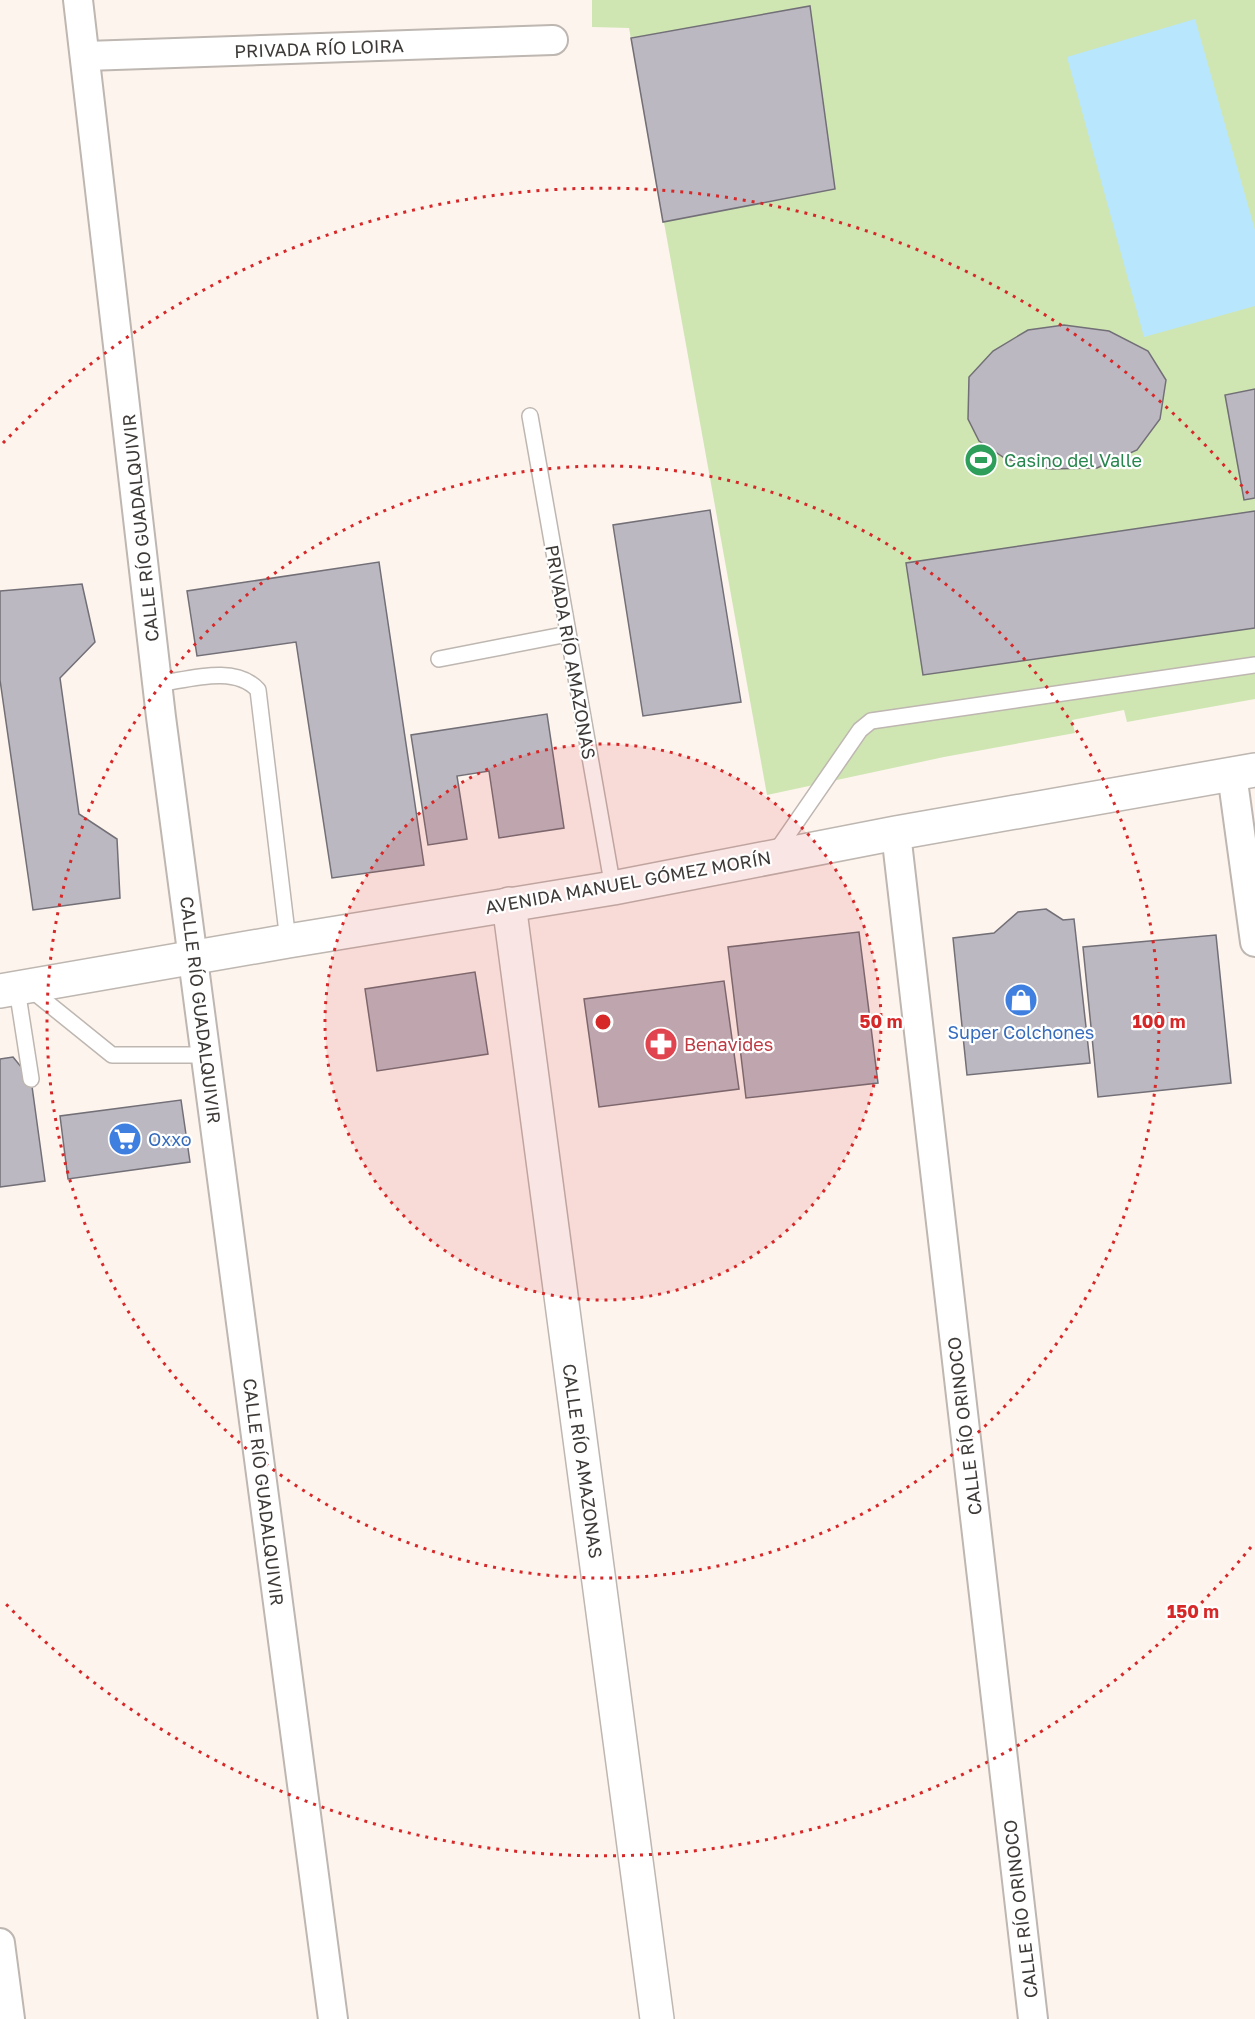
<svg xmlns="http://www.w3.org/2000/svg" width="1255" height="2019" font-family="'Golos Text',sans-serif">
<style>
.green{fill:#cfe6b3}
.water{fill:#b8e6fd}
.building{fill:#bcb8c1;stroke:#726f77;stroke-width:1.5}
.lines{fill:none;stroke-linecap:round;stroke-linejoin:round}
.service-casing{stroke:#beb6b0;stroke-width:18}
.minor-casing{stroke:#beb6b0;stroke-width:32}
.tertiary-casing{stroke:#beb6b0;stroke-width:36}
.secondary-casing{stroke:#beb6b0;stroke-width:36}
.service{stroke:#fff;stroke-width:15}
.minor{stroke:#fff;stroke-width:28}
.tertiary{stroke:#fff;stroke-width:33}
.secondary{stroke:#fff;stroke-width:33}
.ring{fill:none;stroke:#d62828;stroke-width:3;stroke-dasharray:3 6}
.labels{text-anchor:middle;dominant-baseline:central;stroke-width:4.5;stroke-linejoin:round;paint-order:stroke}
.street-label{font-size:18px;fill:#3e3a38;stroke:#fff}
.leisure-label{font-size:18px;fill:#27864d;stroke:#fff;text-anchor:start}
.shop-label{font-size:18px;fill:#366cbe;stroke:#fff}
.health-label{font-size:18px;fill:#be3a42;stroke:#fff;text-anchor:start}
.centre{fill:#d62828;stroke:#fff;stroke-width:3}
.ring-label{font-size:18px;text-anchor:middle;font-weight:bold;fill:#d62828;stroke:#fff;stroke-width:4.5;stroke-linejoin:round;paint-order:stroke}
</style>
<rect width="100%" height="100%" fill="#fdf4ee"/>
<polygon class="green" points="592,0 1255,0 1255,699 1127,722 1124,710 1072,720 1075,733 944,757 767,795 629,28 592,27"/>
<polygon class="water" points="1195,19 1255,230 1255,306 1144,337 1067,57"/>
<g class="building">
<polygon points="810,6 835,189 663,222 631,38"/>
<polygon points="1064,325 1109,331 1148,351 1166,380 1160,419 1137,450 1097,468 1050,469 1006,459 979,441 968,419 969,377 993,351 1028,330"/>
<polygon points="1255,389 1255,498 1244,500 1225,395"/>
<polygon points="710,510 741,702 643,716 613,525"/>
<polygon points="1255,511 1255,628 923,675 906,563"/>
<polygon points="379,562 424,865 332,878 296,642 197,656 187,591"/>
<polygon points="82,584 95,642 60,678 79,814 117,839 120,898 33,910 0,680 0,591"/>
<polygon points="547,714 564,828 499,838 489,771 457,776 467,839 428,845 411,735"/>
<polygon points="1046,909 1063,920 1074,919 1090,1063 967,1075 953,938 994,933 1018,912"/>
<polygon points="859,932 878,1083 746,1098 728,947"/>
<polygon points="1216,935 1231,1083 1098,1097 1083,947"/>
<polygon points="475,972 488,1054 377,1071 365,989"/>
<polygon points="724,981 739,1089 599,1107 584,999"/>
<polygon points="13,1057 31,1079 45,1181 0,1187 0,1059"/>
<polygon points="181,1100 190,1162 68,1179 60,1116"/>
</g>
<g class="lines">
<g class="service-casing">
<g id="service">
<polyline points="530,416 613,888"/>
<polyline points="439,659 568,634"/>
<path d="M 157,684 C 188,680 235,664 258,690 L 288,941"/>
<polyline points="775,853 860,730 871,721 1255,665"/>
<polyline points="29,988 112,1055 207,1055"/>
<polyline points="17,989 31,1079"/>
</g>
</g>
<g class="minor-casing">
<g id="minor">
<polyline points="78,0 161,717 333,2019"/>
<polyline points="86,56 553,40"/>
<polyline points="1232,774 1255,942"/>
<polyline points="896,833 1033,2019"/>
<polyline points="0,1943 10,2019"/>
</g>
</g>
<g class="tertiary-casing">
<polyline id="tertiary" points="509,904 657,2019"/>
</g>
<g class="secondary-casing">
<polyline id="secondary" points="0,991 288,941 613,888 896,833 1255,770"/>
</g>
<use href="#service" class="service"/>
<use href="#minor" class="minor"/>
<use href="#tertiary" class="tertiary"/>
<use href="#secondary" class="secondary"/>
</g>
<circle cx="603" cy="1022" r="278" fill="#d62828" fill-opacity=".12"/>
<g class="ring">
<circle cx="603" cy="1022" r="278"/>
<circle cx="603" cy="1022" r="556"/>
<path d="M1251 1547A834 834 0 0 1 3 1601M3 443A834 834 0 0 1 1251 497"/>
</g>
<defs>
<g id="stadium-disc" transform="scale(1.725)"><circle r="9.5" fill="#2e9e5b" stroke="#fff"/><path d="M0-5a6.5 5 0 1 0 0 10a6.5 5 0 1 0 0-10ZM-3.5-1.8h7v3.6h-7Z" fill="#fff"/></g>
<g id="shop-disc" transform="scale(1.725)"><circle r="9.5" fill="#3f7fe0" stroke="#fff"/><path d="M-5-2.5h2.3a2.7 3.5 0 0 1 5.4 0H5L5.5 6h-11ZM-1.5-2.5h3a1.5 2.3 0 0 0-3 0Z" fill="#fff"/></g>
<g id="pharmacy-disc" transform="scale(1.725)"><circle r="9.5" fill="#e0444e" stroke="#fff"/><path d="M-2-6h4v4h4v4h-4v4h-4v-4h-4v-4h4Z" fill="#fff"/></g>
<g id="supermarket-disc" transform="scale(1.725)"><circle r="9.5" fill="#3f7fe0" stroke="#fff"/><path d="M-6-5.5h2.5l.6 2H6L4.5 2H-2.5L-4.4-4H-6ZM-1.5 3.2a1.3 1.3 0 1 0 .1 0ZM3 3.2a1.3 1.3 0 1 0 .1 0Z" fill="#fff"/></g>
</defs>
<g fill-rule="evenodd">
<use href="#stadium-disc" x="981" y="460"/>
<use href="#shop-disc" x="1021" y="1000"/>
<use href="#pharmacy-disc" x="661" y="1044"/>
<use href="#supermarket-disc" x="125" y="1139"/>
</g>
<g class="labels">
<g class="street-label">
<text transform="translate(319 48) rotate(-2)">PRIVADA RÍO LOIRA</text>
<text transform="translate(140 528) rotate(-96)">CALLE RÍO GUADALQUIVIR</text>
<text transform="translate(571 652) rotate(80)">PRIVADA RÍO AMAZONAS</text>
<text transform="translate(628 882) rotate(-10)">AVENIDA MANUEL GÓMEZ MORÍN</text>
<text transform="translate(201 1010) rotate(83)">CALLE RÍO GUADALQUIVIR</text>
<text transform="translate(964 1426) rotate(-97)">CALLE RÍO ORINOCO</text>
<text transform="translate(583 1461) rotate(82)">CALLE RÍO AMAZONAS</text>
<text transform="translate(264 1492) rotate(83)">CALLE RÍO GUADALQUIVIR</text>
<text transform="translate(1020 1909) rotate(-97)">CALLE RÍO ORINOCO</text>
</g>
<g class="leisure-label">
<text x="1004" y="460">Casino del Valle</text>
</g>
<g class="shop-label">
<text x="1021" y="1032">Super Colchones</text>
<text x="148" y="1139" text-anchor="start">Oxxo</text>
</g>
<g class="health-label">
<text x="684" y="1044">Benavides</text>
</g>
</g>
<circle cx="603" cy="1022" r="9" class="centre"/>
<g class="ring-label">
<text x="881" y="1028">50 m</text>
<text x="1159" y="1028">100 m</text>
<text x="1193" y="1618">150 m</text>
</g>
</svg>
